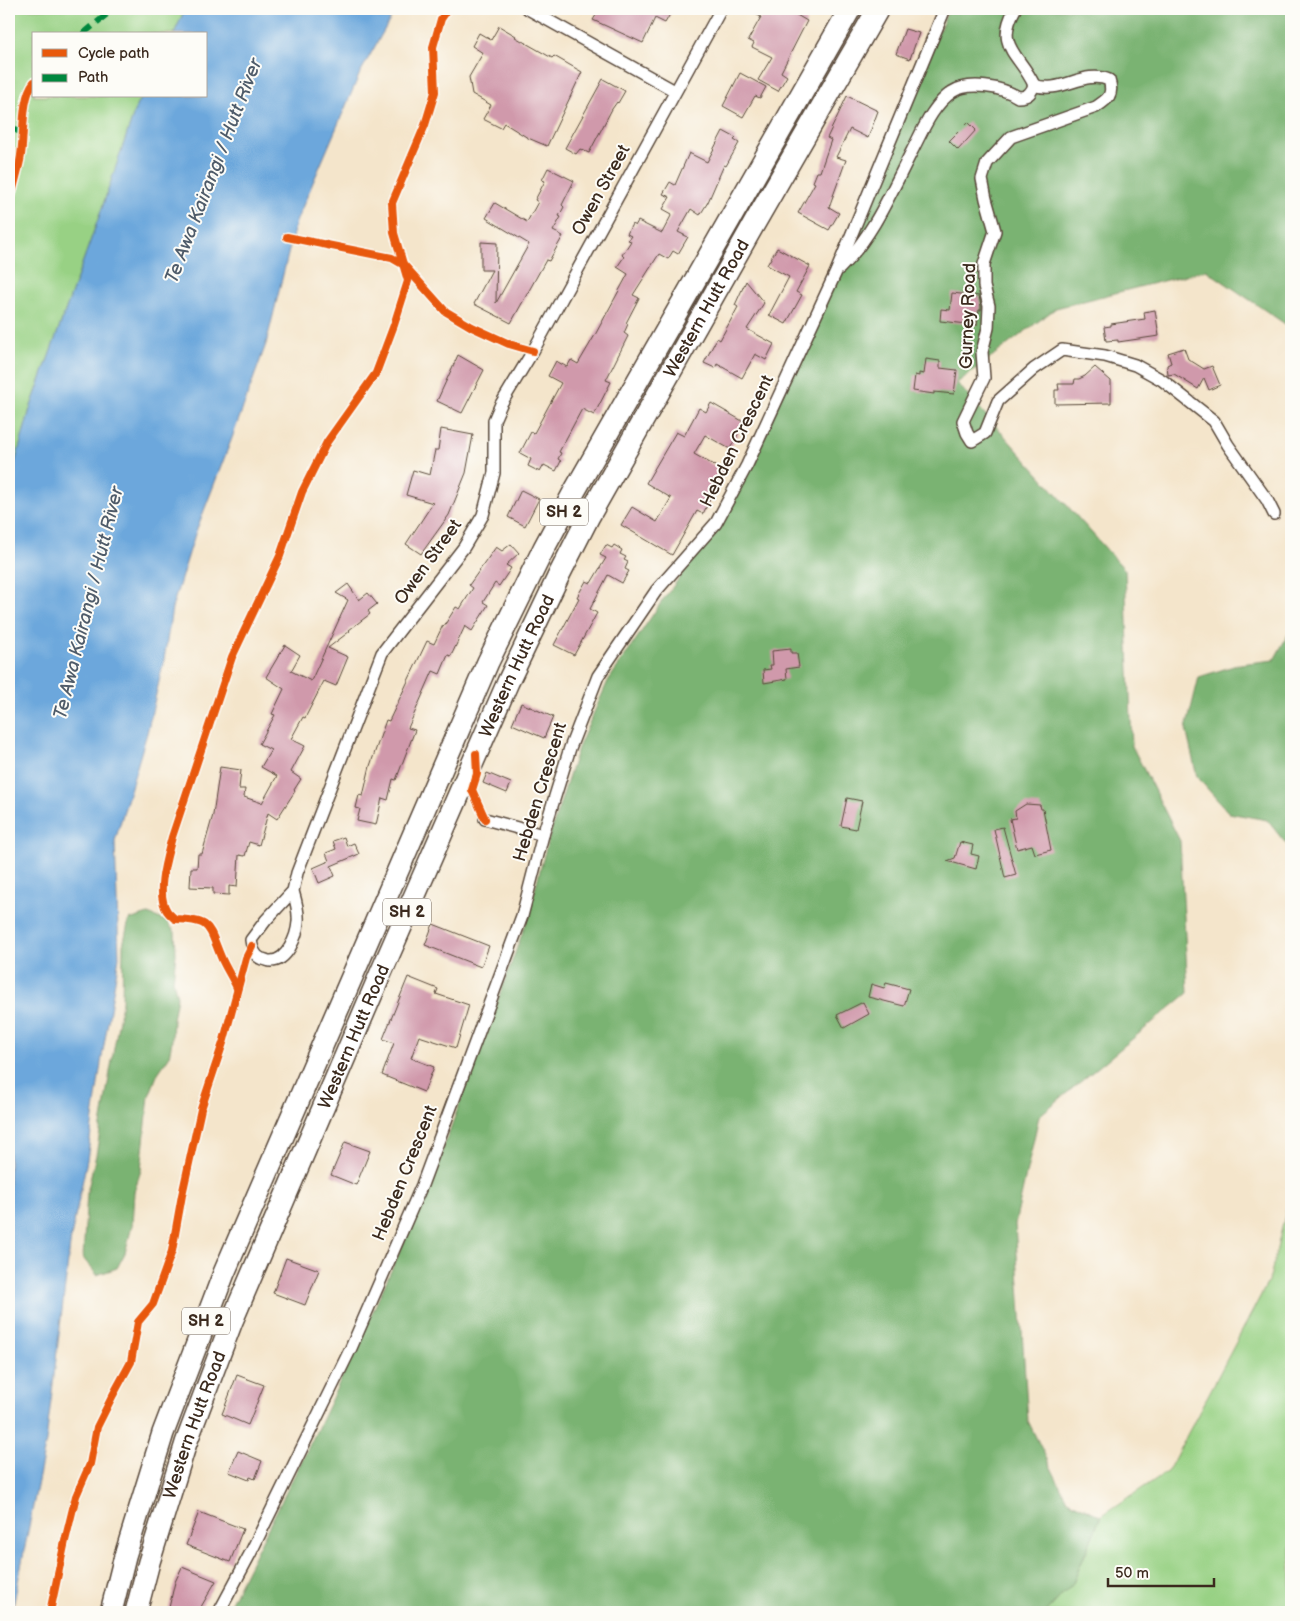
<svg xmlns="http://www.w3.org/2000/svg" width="1300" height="1621" font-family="'Balsamiq Sans',sans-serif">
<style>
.green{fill:#98d184;stroke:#6a7e51}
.forest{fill:#7ab372;stroke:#5a6e48}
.water{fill:#6ca7dc;stroke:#54687d}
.building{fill:#d099ab}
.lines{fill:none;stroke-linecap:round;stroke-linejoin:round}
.street-casing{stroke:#574638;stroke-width:14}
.highway-casing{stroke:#574638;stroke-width:24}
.street{stroke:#fff;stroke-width:11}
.highway{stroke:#fff;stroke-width:21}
.quiet{stroke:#00873e;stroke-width:6;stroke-dasharray:12 6;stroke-linecap:butt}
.cycleway-casing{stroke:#fdfcf7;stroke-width:11}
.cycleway{stroke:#e8590c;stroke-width:8}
.labels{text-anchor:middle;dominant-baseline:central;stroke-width:4;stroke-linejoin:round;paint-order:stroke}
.shield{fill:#fdfcf7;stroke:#75695f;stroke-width:1}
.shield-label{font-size:16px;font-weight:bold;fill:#3b2a1e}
.street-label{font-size:18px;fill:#3b2a1e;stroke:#fdfcf7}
.water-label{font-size:19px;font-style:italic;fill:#4f5c6a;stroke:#fdfcf7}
</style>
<rect width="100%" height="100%" fill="#fdfcf7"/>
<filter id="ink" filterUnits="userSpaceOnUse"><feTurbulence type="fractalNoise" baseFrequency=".02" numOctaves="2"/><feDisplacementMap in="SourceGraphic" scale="10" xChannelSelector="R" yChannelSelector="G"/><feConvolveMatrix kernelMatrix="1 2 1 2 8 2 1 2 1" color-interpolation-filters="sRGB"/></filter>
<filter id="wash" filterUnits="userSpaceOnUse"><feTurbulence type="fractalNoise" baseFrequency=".0096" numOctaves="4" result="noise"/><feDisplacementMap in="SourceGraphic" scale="20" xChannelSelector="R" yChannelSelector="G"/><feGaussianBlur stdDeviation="1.12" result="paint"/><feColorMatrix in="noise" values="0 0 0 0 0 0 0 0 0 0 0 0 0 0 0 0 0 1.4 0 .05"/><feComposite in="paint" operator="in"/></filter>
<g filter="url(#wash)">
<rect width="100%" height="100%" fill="#f4e5cb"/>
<g class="green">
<polygon points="9,9 185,9 174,34 34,34 34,96 142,96 137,104 100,214 30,409 9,485"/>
<polygon points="1291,1190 1291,1612 1046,1612 1073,1583 1101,1516 1168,1471 1270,1278"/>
</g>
<g class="forest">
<polygon points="954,9 1291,9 1291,328 1206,270 1056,308 957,383 1125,570 1132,746 1180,841 1188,993 1039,1116 1015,1224 1028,1421 1067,1500 1101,1516 1073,1583 1046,1612 226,1612 313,1438 368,1322 430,1184 526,923 547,844 578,748 608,681 662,601 720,524 947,13"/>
<polygon points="1291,629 1291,850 1267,820 1229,813 1197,777 1186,729 1199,677 1240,664 1274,660"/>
<polygon points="148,914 166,921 175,932 176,954 173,980 177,997 173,1019 172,1040 169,1057 158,1073 149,1096 141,1170 134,1192 132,1226 125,1253 117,1268 97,1275 83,1258 87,1193 96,1155 122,1001 123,945 129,920"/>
</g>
<polygon class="water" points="185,9 396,9 360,73 296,222 266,344 232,438 195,534 172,608 164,660 147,733 115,841 119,957 101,1063 87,1160 71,1237 46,1441 12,1612 9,1612 9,485 30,409 100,214 137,104 142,96 206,96 206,34 174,34"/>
<g id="blocks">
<g class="building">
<polygon points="600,9 673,9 665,23 655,18 643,43 593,20"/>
<polygon points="746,9 798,9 795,14 807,21 781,72 787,76 778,91 758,80 772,57 752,47 754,43 748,40 761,17"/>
<polygon points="499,26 516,36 515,37 552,58 554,56 582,72 547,146 528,138 504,123 501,128 483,119 491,105 472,94 469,77 483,53 472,46 479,33 491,40"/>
<polygon points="905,29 919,33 910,59 896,54"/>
<polygon points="740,73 766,87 760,98 755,96 743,117 723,106"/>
<polygon points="603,79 625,91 618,103 617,102 612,109 589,153 580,149 576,154 565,148"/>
<polygon points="847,96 878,111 868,138 850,129 836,157 846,160 829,207 839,213 829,230 798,213 815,183 813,182 817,172 820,172 831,140 827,138"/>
<polygon points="968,122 976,130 958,150 949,141"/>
<polygon points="723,131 736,138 734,140 739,143 726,166 724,165 708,202 700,215 691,209 678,232 688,237 678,254 673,251 668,259 659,254 633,295 639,298 626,323 628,324 624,333 628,336 606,380 611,382 594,415 582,409 559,452 561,453 558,459 561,461 556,471 544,465 540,472 528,466 531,459 520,453 531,432 534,433 561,383 548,376 556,361 567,367 571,360 578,364 595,335 628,274 617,267 624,257 622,255 631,241 628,240 631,236 627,234 632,224 635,226 638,221 662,233 672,214 663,209 670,197 663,194 670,182 675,185 689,153 707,162"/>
<polygon points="548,168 574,181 562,205 564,207 559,216 561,217 553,231 563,236 549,261 546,260 511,323 474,304 492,270 481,270 481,242 497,243 496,303 529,244 486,218 495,203 527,222 538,202 535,200 545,181 542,180"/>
<polygon points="777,248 810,266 796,292 802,295 786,324 769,315 789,277 767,265"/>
<polygon points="746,281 764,303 747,329 774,344 766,360 755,354 742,378 717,364 715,368 704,363 717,338 720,340 738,307 735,305"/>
<polygon points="952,293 979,296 981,306 981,310 979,310 977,325 940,321 941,309 950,310"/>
<polygon points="1155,310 1159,336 1118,342 1118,340 1106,341 1104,327 1111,326 1111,324 1145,319 1144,312"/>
<polygon points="1184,348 1188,359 1204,369 1212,366 1220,385 1209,390 1204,378 1198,389 1174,374 1168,375 1167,365 1171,363 1168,353"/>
<polygon points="458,355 484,370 462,413 437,401"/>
<polygon points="926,359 940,361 940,368 957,370 954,394 934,392 934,394 913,391 915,375 919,376 919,373 924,374"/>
<polygon points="1095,367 1111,381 1111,403 1055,404 1055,390 1059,390 1058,384 1074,384 1075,379 1079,379 1085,376"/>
<polygon points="711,403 744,422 730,449 705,435 694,454 724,471 708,498 710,499 703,514 697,511 672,555 621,525 632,507 657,522 671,498 646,483 676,432 684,436 699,408 706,412"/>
<polygon points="441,429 473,435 466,473 449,515 421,554 406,544 433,503 406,495 413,470 430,475 435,450 438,450"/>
<polygon points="521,490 539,499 525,526 508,517"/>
<polygon points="511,544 519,553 506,565 511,568 499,586 495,583 483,602 488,605 472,631 465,626 451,656 448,655 440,674 433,671 408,728 415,730 396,780 393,779 388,800 382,798 376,825 357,821 360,809 356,808 359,795 363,796 370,766 386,720 389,721 427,641 434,644 443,625 444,626 456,607 460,609 473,588 469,585 496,547 502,551"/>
<polygon points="606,545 612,548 614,545 622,550 620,554 626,557 624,560 628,562 625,569 629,571 622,583 608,575 590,609 597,613 574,655 554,645 579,598 577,597 586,581 591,583 606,558 600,555"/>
<polygon points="348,584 359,600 368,593 377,604 368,611 370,614 349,630 350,631 328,648 348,657 336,686 324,681 305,718 303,717 291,739 305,746 291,772 301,779 294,790 295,791 277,819 268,813 259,845 249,842 245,856 239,855 237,887 229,886 229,895 213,894 213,888 190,887 191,868 197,868 198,854 202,854 213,815 220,767 241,770 239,789 245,789 244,797 262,803 277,776 261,767 271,750 259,744 275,715 272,714 284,689 266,677 285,645 300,655 291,671 311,681 348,600 336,593"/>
<polygon points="791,649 791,653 797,653 799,667 786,669 787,679 764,683 763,670 771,669 770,665 773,665 772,651"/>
<polygon points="521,703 553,717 544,738 512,724"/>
<polygon points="487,773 511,783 507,793 483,783"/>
<polygon points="847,798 862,801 856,829 841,826"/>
<polygon points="1026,804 1040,805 1041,809 1043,809 1051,850 1035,854 1032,845 1017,849 1010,819 1016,818 1015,811"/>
<polygon points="1003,827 1016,875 1005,878 994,829"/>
<polygon points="344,837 347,846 354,843 359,854 331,866 335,876 319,883 313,868 329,861 326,853 336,849 333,841"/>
<polygon points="960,842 973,845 971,854 979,856 976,869 947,861 955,858"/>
<polygon points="433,924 489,946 481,967 425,945"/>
<polygon points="408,977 438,989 436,994 469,1005 456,1048 419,1036 411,1058 434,1067 424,1092 382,1075 394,1043 383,1039"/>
<polygon points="886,983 909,989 904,1006 868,997 871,984 884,988"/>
<polygon points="863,1002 869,1014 844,1028 837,1015"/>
<polygon points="345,1142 370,1151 356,1185 331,1175"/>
<polygon points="286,1258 319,1270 305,1305 273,1293"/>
<polygon points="237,1375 264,1385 248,1425 222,1414"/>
<polygon points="238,1451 262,1461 255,1479 250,1477 249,1480 229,1472"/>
<polygon points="199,1512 243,1529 230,1562 186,1545"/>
<polygon points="182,1567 216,1581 198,1612 168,1612 175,1582"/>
</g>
</g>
</g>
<g filter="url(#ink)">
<use href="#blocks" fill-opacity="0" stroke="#574638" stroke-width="1"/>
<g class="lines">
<g class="street-casing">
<g id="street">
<polyline points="528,9 675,91"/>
<path d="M 1034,85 C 1060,95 1084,69 1109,80 C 1114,95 1108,99 1096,107 L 1011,137 L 987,163 L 982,179 L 986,199 L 995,231 L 984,264 L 984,286 L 989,306 L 988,328 L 982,352 L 984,378 L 963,421 L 967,433 L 972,441 L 985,433 L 998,401 L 1034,369 L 1062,350 L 1105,356 L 1135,365 L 1162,380 L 1214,421 L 1228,445 L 1267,500 L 1274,514"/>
<path d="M 840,268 C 873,236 891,192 912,151 C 923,130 932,106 952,92 C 969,81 1002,87 1018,97 C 1027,97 1031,94 1034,85 C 1020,54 994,47 1015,9"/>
<polyline points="485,819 543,835"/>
<path d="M 293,891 C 296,901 299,912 298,922 C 297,936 287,962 270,961 C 267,961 265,959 262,959 C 254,956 252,948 251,940 L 266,920 L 293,891 L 297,873 L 382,653 L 464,547 L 483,515 L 494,473 L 494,420 L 501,404 L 533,351 L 721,9"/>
<polyline points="219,1612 250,1554 351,1348 422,1185 522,916 543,835 570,748 598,676 656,591 716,523 747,465 836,272 944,11"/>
</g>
</g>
<g class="highway-casing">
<g id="highway">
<polyline points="111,1612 125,1556 163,1433 224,1273 488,662 544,548 574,492 850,9"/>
<path id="s1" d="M 136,1612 L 149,1562 L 186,1443 L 232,1321 L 380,975 L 508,682 L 560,573 L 589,516 L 754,224 L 878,9"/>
</g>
</g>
<use href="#street" class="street"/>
<use href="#highway" class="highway"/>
<g class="quiet">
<polyline points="944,11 948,9"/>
<polyline points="83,34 106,15 110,9"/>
<polyline points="9,125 22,134"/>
</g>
<g class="cycleway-casing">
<g id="cycleway">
<path d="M 9,203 C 13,189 17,175 20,161 C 25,139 20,99 34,82"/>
<polyline points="287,237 392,258 404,265 445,311 472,327 509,344 533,351"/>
<polyline points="476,754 477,774 472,790 485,819"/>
<path d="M 237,988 C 232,977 225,967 221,957 C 208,926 212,920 175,919 C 173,917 169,914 167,911 C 155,893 167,857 172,837 L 232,657 L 280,556 L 302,492 L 327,442 L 376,373 L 394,325 L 408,281 L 394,233 L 392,203 L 425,125 L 435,92 L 433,47 L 441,19 L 448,9"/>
<polyline points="50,1612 65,1541 76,1496 90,1464 97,1427 113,1395 131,1362 138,1322 153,1304 172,1251 182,1195 201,1109 224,1040 246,958 252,946"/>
</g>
</g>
<use href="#cycleway" class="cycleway"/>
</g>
</g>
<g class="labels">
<g class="shield">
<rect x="540" y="498.5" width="48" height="27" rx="4"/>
<rect x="383" y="898.5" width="48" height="27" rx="4"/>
<rect x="182" y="1307.5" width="48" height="27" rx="4"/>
</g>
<g class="shield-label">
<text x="564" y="512">SH 2</text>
<text x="407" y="912">SH 2</text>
<text x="206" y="1321">SH 2</text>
</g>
<g class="street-label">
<text transform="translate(601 190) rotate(-61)">Owen Street</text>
<text stroke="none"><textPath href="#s1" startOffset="1426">Western Hutt Road</textPath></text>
<text transform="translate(968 316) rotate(-88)">Gurney Road</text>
<text transform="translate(737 441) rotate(-64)">Hebden Crescent</text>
<text transform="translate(428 562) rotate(-54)">Owen Street</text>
<text stroke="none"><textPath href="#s1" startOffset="1021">Western Hutt Road</textPath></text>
<text transform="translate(540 792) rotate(-73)">Hebden Crescent</text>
<text stroke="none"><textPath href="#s1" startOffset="616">Western Hutt Road</textPath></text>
<text transform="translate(405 1173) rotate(-68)">Hebden Crescent</text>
<text stroke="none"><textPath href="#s1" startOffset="196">Western Hutt Road</textPath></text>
</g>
<g class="water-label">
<text transform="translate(214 171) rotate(-69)">Te Awa Kairangi / Hutt River</text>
<text transform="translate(89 603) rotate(-76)">Te Awa Kairangi / Hutt River</text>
</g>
</g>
<rect width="1300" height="1621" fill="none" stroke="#fdfcf7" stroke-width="30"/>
<rect x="32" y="32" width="175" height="65" fill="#fdfcf7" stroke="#afa8a0"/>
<rect x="42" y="49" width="25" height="8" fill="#e8590c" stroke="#afa8a0"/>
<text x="78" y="58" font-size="15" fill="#3b2a1e">Cycle path</text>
<rect x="42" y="74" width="25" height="8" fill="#00873e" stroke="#afa8a0"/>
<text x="78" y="82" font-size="15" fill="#3b2a1e">Path</text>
<path d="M1108 1578v8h106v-8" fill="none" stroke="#3b2a1e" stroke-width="2.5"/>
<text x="1115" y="1578" font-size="15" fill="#3b2a1e" stroke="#fdfcf7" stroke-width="4" paint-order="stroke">50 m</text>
</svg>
